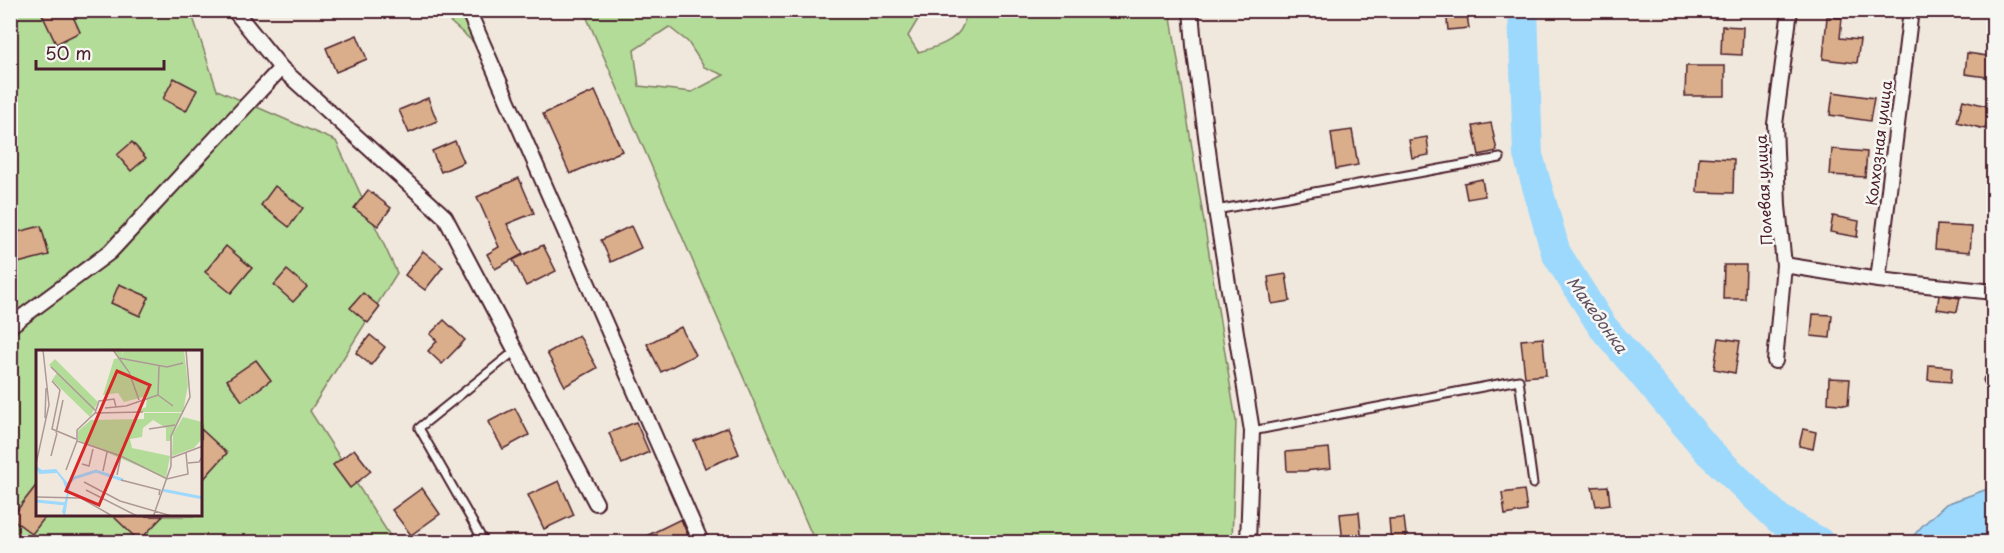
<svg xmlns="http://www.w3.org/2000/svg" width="2004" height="553" font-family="'Playpen Sans',sans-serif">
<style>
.green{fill:#b4dc99;stroke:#7f7e62;stroke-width:1.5;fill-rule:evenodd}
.water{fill:#9cd9fd;stroke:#7b8fa9;stroke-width:1.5}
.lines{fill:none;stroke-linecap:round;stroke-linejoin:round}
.river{stroke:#9cd9fd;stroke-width:30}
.building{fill:#daae8b;stroke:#4a1f2b;stroke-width:1.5}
.lane-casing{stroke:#4a1f2b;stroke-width:11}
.street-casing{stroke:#4a1f2b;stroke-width:18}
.lane{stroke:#f6f6f2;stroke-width:7}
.street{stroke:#f6f6f2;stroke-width:14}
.labels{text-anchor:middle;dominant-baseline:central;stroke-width:5;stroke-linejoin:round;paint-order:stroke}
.street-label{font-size:15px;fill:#4a1f2b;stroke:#f6f6f2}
.water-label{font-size:16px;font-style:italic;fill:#5e4e60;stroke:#f6f6f2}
.inset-river{fill:none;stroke:#9cd9fd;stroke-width:3}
.inset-road{fill:none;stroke:#ae9896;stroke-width:1.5}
.view{fill:#d62828;fill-opacity:0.15;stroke:#d62828;stroke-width:3}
.inset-edge{fill:none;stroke:#4a1f2b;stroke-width:3}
</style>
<rect width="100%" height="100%" fill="#f0e8dd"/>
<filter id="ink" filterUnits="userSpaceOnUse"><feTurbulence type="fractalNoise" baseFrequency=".0167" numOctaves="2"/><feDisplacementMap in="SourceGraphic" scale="12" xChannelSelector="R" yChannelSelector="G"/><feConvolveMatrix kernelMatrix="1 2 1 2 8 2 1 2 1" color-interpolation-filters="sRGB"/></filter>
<g filter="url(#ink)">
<g class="green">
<path d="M 10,11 L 191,11 L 217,90 L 336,141 L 397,273 L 310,411 L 394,542 L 11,542 ZM 38,352 L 201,352 L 201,516 L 38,516 Z"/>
<polygon points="438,11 464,11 480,48"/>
<path d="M 584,11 L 923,11 L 908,36 L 918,52 C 933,48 957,42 963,25 C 965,21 964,15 965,11 L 1170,11 L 1236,421 L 1232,542 L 815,542 ZM 669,27 L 688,42 L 704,67 L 724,75 L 692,92 L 639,86 L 634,50 Z"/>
</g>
<polygon class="water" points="1993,487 1993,542 1908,542 1922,526 1946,504"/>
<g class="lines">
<polyline class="river" points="1523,10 1528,155 1556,253 1602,326 1710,453 1779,519 1819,542"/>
</g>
<g class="building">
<polygon points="40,10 70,10 80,32 56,44"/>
<polygon points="1446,10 1466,10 1469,28 1448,30"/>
<polygon points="1827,17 1842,18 1840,38 1860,40 1857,63 1823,59"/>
<polygon points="1722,26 1743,27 1742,55 1721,54"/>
<polygon points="357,35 367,59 336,72 326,48"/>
<polygon points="1967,53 1994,57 1994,78 1965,74"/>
<polygon points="1686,66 1725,66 1725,96 1685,96"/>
<polygon points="174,78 197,90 186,111 163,99"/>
<polygon points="595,91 622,151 570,174 543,114"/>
<polygon points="1833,92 1874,98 1870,121 1830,115"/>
<polygon points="428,98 437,121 409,133 399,110"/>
<polygon points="1963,100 1991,107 1985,129 1957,122"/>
<polygon points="1491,123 1497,151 1479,155 1473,126"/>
<polygon points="1352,130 1358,165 1336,169 1331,133"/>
<polygon points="1427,137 1429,155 1412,158 1409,140"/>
<polygon points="455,141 464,162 441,172 432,151"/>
<polygon points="132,142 146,158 131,171 117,155"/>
<polygon points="1832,149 1867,152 1865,177 1830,175"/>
<polygon points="1699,157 1734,159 1733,193 1697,192"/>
<polygon points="519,178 534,213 507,224 523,254 495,269 487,254 499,247 477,197"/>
<polygon points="1482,179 1485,196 1467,199 1464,183"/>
<polygon points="275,186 303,208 289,227 261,205"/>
<polygon points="368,190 391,208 378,226 354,208"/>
<polygon points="1833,216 1859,221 1857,237 1830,232"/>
<polygon points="1937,225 1972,227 1970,252 1935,249"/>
<polygon points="41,226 49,255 10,265 10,234"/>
<polygon points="631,226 641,248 611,262 601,240"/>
<polygon points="543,245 556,271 526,286 513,260"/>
<polygon points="226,246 252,268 231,293 205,272"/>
<polygon points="423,251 443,267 425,290 405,275"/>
<polygon points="1724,265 1746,265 1745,299 1723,299"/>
<polygon points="287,270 307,287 293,302 274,285"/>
<polygon points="1286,274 1290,301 1272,304 1268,277"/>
<polygon points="119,284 149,297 140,316 111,303"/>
<polygon points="363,293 380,307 368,323 350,308"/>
<polygon points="1939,295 1960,298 1957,312 1937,309"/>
<polygon points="1813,314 1832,315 1830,338 1811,336"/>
<polygon points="444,320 465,340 442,364 428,351 437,341 430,334"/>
<polygon points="681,327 695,355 661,372 647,344"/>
<polygon points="370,335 385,347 371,365 356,353"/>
<polygon points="579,335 597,368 565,386 547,353"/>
<polygon points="1543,338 1546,375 1525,377 1521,340"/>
<polygon points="1719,338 1740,341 1735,373 1714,369"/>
<polygon points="256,360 271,380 242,401 227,380"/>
<polygon points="1929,365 1952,367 1951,382 1928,380"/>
<polygon points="1829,378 1850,379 1848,405 1828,403"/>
<polygon points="515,408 529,435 503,449 488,422"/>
<polygon points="636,422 649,452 622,464 609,433"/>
<polygon points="728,427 739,454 705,468 694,441"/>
<polygon points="201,429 227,453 201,482"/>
<polygon points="1803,429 1816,432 1813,449 1799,446"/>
<polygon points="1329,448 1331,468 1304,471 1287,471 1286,452"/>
<polygon points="354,449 371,471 350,488 333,465"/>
<polygon points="559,481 574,515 544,529 528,495"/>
<polygon points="38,483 38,516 46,516 32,534 11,518"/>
<polygon points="1608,486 1610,504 1596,506 1592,487"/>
<polygon points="422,488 440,514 411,535 392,510"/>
<polygon points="1524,490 1527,511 1505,515 1502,493"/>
<polygon points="1359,512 1362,543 1343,543 1340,514"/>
<polygon points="113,516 163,516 139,541"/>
<polygon points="1404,518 1407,543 1391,543 1389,519"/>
<polygon points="681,519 691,543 632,543"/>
</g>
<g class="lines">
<g class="lane-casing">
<g id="lane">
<polyline points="1216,210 1500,158"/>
<polyline points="1988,380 1994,378"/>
<polyline points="1252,431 1519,380 1533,484"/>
<polyline points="484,542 419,428 516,350"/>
</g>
</g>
<g class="street-casing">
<g id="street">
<polyline points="234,10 281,68 445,217 596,503"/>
<polyline points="468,10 701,542"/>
<polyline points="1191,10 1194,46 1216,210 1252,431 1248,542"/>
<polyline points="1784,265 1878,280 1994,292"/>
<polyline points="1878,280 1911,10"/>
<polyline points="10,326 110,252 281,68"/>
<polyline points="1775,361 1784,265 1778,206 1775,124 1790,10"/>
</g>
</g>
<use href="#lane" class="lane"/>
<use href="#street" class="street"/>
</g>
</g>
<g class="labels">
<g class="street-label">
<text transform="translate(1878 143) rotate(-83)">Колхозная улица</text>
<text transform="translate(1763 190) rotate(-93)">Полевая улица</text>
</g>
<g class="water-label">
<text transform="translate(1598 314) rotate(54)">Македонка</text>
</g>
</g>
<g transform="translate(36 350)">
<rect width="166" height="166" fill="#f0e8dd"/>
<path d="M 78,0 L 87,0 L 85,8 L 88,0 L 148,0 L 152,35 L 147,62 L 99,62 L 110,57 L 111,46 L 88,52 L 82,43 L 67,45 L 78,9 L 83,8 ZM 19,9 L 62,52 L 54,67 L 16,30 L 21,23 L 13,15 ZM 108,63 L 146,63 L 134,91 L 130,91 L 130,78 L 117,70 L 107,78 L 106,87 L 94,89 L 96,98 L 134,106 L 130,128 L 42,90 L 42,81 L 55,70 L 108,69 ZM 147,67 L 166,72 L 166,89 L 158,98 L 136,106 L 137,84 Z" fill="#b4dc99"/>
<path d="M 0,116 L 6,120 L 20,119 L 34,136 L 29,166 L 26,162 L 31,143 L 27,131 L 21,123 L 3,124 Z" fill="#9cd9fd"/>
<path class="inset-river" d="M 31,135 L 38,128 L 60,121 L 87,130M 126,140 L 167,148M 0,151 L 30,154"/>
<path class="inset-road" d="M 77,0 L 93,22 L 103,50M 99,0 L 145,0M 83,8 L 131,17 L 147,13M 15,17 L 60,61M 16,31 L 24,40 L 16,79 L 40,89M 122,45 L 123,16M 122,45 L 137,56M 80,57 L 78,49 L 63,51 L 59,63 L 41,80 L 41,91 L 85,106 L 131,129 L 152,124 L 150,103M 69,58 L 90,56 L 122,45M 59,63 L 107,62M 9,68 L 10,38M 113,79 L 139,75M 20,83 L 27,50M 15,106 L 21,83M 135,108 L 167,96M 152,113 L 163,112 L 167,105M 0,114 L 13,55 L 7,0M 46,114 L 53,116 L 57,99M 30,120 L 41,91M 67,121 L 71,102M 81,125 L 85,106M 85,130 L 124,140 L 123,145M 48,132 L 84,151 L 139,167M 50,140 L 103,167M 0,147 L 45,148 L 78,167M 117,167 L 135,116 L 135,86 L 154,47 L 150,0"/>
<path class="view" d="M 81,21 L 114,35 L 63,155 L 30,141 Z"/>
<rect width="166" height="166" class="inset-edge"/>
</g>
<rect width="2004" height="553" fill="none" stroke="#f6f6f2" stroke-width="36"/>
<rect x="18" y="18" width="1968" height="517" fill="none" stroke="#4a1f2b" stroke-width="2" filter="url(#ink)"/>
<path d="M36 60v9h128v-9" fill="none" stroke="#4a1f2b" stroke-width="3"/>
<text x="45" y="60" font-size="18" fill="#4a1f2b" stroke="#f6f6f2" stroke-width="4.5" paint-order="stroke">50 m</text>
</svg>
